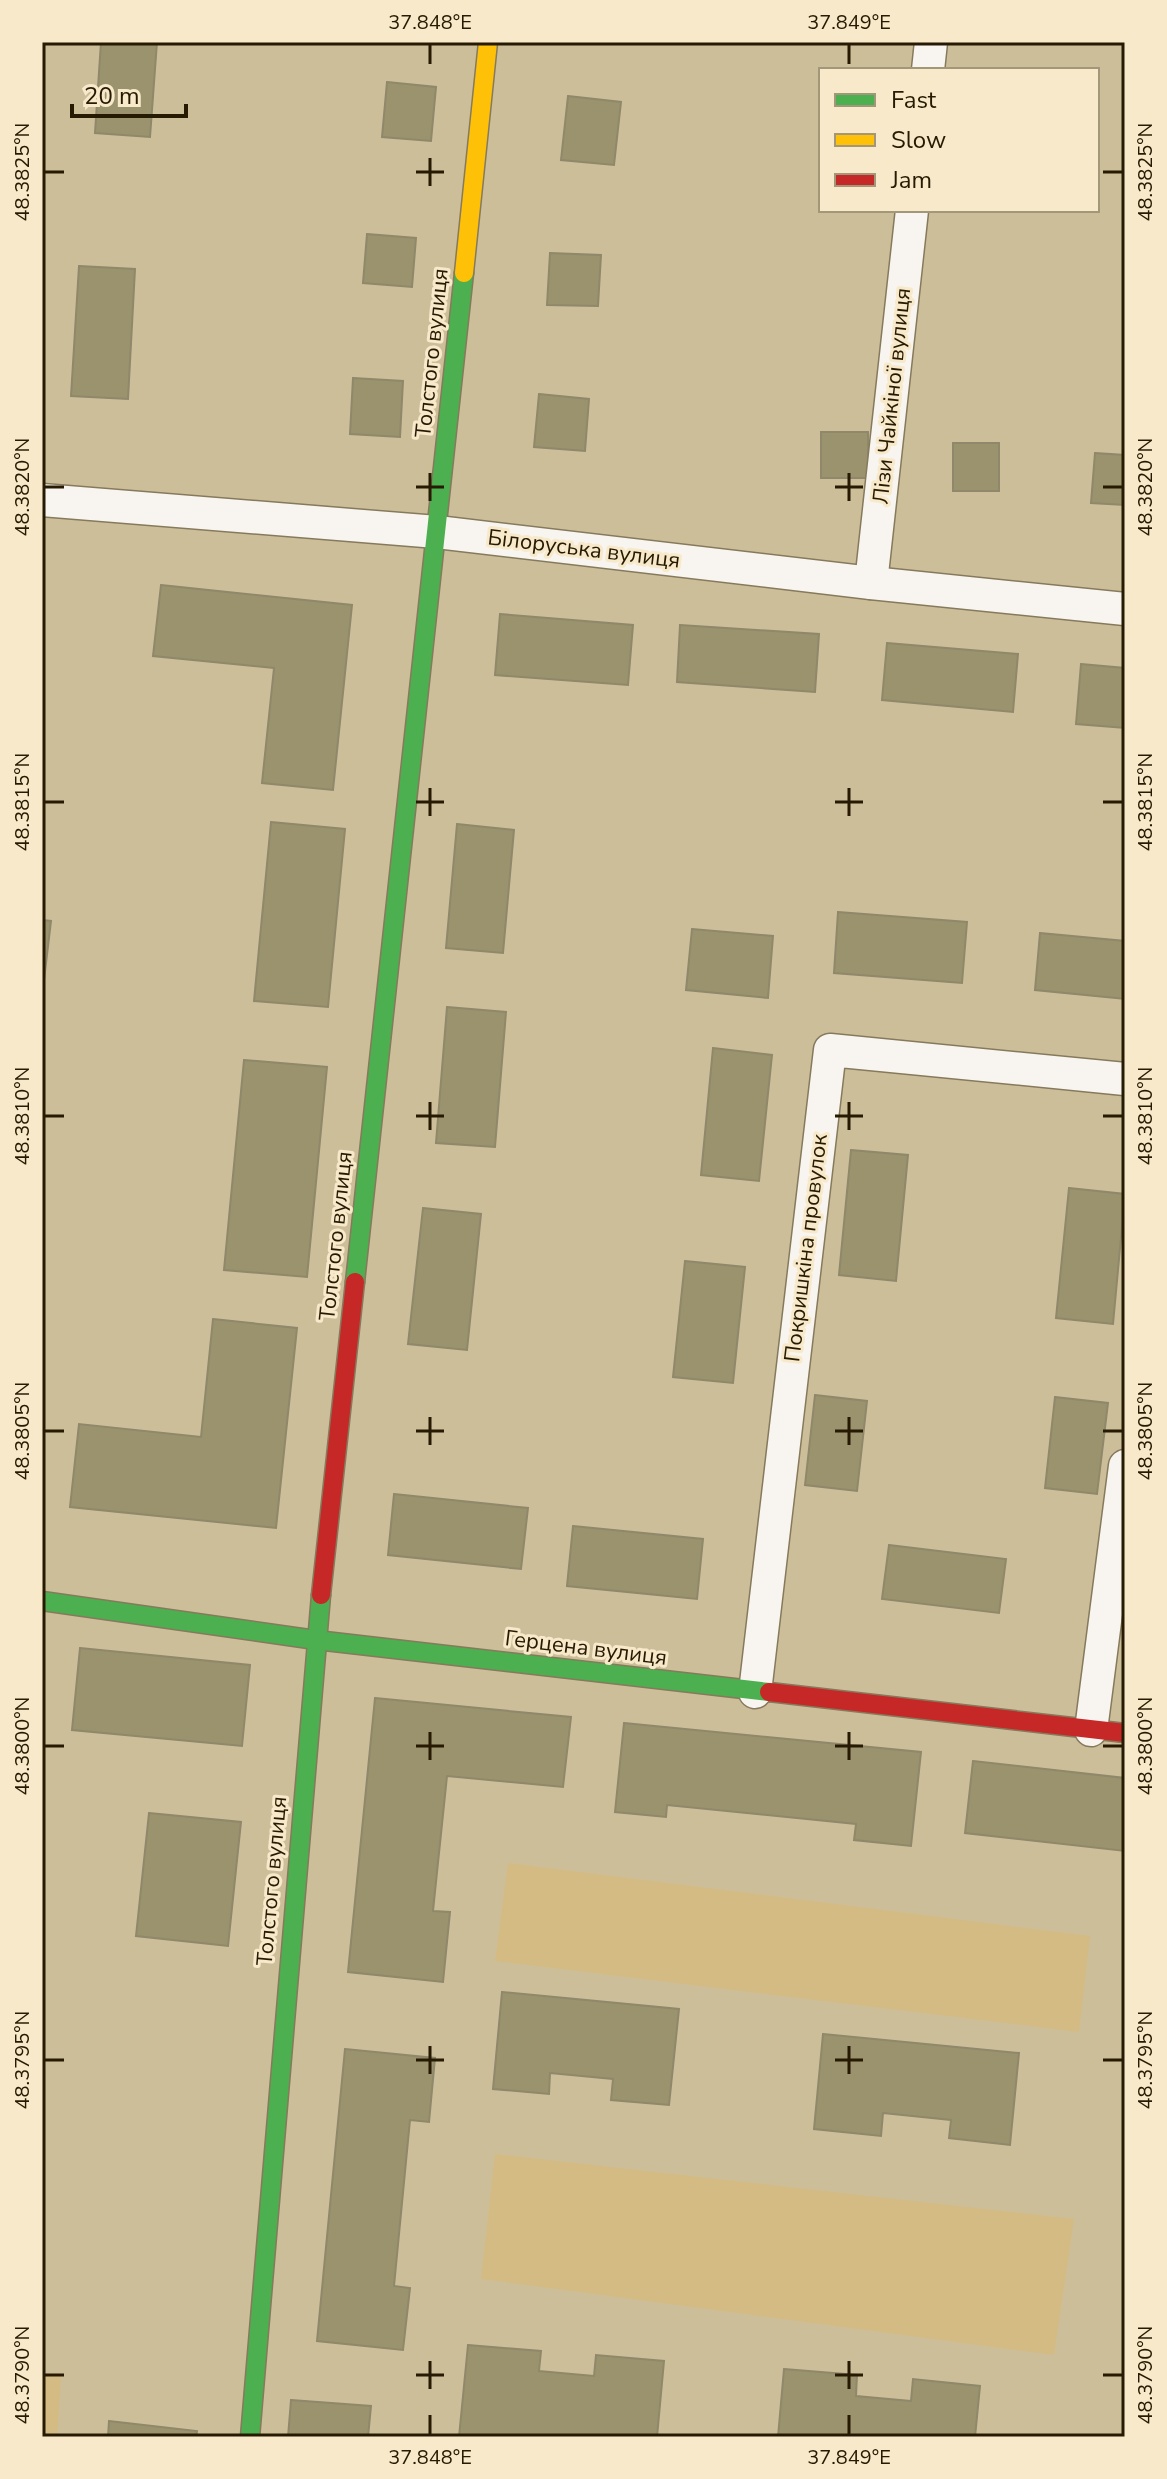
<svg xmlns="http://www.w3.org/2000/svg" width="1167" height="2479" font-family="'Nunito Sans',sans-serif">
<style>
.built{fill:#d3bb83}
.building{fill:#9a936d;stroke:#8f886b;stroke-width:2}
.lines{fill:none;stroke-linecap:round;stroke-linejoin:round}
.street-casing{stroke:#867a5c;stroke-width:35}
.fast-casing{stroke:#867a5c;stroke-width:21}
.slow-casing{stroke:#867a5c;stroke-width:21}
.jam-casing{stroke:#867a5c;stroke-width:21}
.street{stroke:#f8f5f0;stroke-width:32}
.fast{stroke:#4caf50;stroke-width:18}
.slow{stroke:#ffc107;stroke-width:18}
.jam{stroke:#c62828;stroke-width:18}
.ticks{fill:none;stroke:#261b02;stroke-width:3}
.labels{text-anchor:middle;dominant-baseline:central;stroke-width:6;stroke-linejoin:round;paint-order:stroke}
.street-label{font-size:22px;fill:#261b02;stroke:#f7e9c9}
.neatline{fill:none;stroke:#261b02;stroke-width:3}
.ticks-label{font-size:20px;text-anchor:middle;fill:#261b02}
</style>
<rect width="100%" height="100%" fill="#cdbe9a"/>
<g class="built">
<polygon points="508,1863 1090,1936 1079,2032 495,1961"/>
<polygon points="495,2154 1074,2219 1054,2355 481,2279"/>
<polygon points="42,2376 61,2377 57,2437 42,2437"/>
</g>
<g class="building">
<polygon points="101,42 157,42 150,137 95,133"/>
<polygon points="387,82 436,87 431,141 382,137"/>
<polygon points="568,96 621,102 614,165 561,160"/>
<polygon points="367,234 416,238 412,287 363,283"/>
<polygon points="550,253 601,255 598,306 547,305"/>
<polygon points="79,266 135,269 128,399 71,396"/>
<polygon points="353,378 403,381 400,437 350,434"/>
<polygon points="539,394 589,399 585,451 534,447"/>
<rect x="821" y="432" width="47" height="46"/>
<rect x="953" y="443" width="46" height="48"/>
<polygon points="1095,453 1125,455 1125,505 1091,503"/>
<polygon points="161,585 352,605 333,790 262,783 274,668 153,656"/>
<polygon points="500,614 633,625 628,685 495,675"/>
<polygon points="680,625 819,634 815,692 677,682"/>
<polygon points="887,643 1018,654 1013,712 882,700"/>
<polygon points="1081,664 1125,668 1125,728 1076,724"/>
<polygon points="271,822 345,829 328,1007 254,1001"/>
<polygon points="457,824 514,830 503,953 446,948"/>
<polygon points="838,912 967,922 962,983 834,973"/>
<polygon points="42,920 51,921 42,997"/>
<polygon points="692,929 773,936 768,998 686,990"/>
<polygon points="1040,933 1125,941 1125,999 1035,990"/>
<polygon points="447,1007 506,1012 495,1147 436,1143"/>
<polygon points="713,1048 772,1055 759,1181 701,1175"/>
<polygon points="244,1060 327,1067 307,1277 224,1270"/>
<polygon points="851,1150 908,1155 896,1281 839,1275"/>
<polygon points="1069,1188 1125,1194 1113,1324 1056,1318"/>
<polygon points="423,1208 481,1214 467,1350 408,1344"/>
<polygon points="685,1261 745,1267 733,1383 673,1377"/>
<polygon points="213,1319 297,1328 276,1528 70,1507 79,1424 201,1437"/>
<polygon points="815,1395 867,1401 857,1491 805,1485"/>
<polygon points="1055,1397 1108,1403 1097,1494 1045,1488"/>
<polygon points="394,1494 528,1508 521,1569 388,1555"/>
<polygon points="573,1526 703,1539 697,1599 567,1586"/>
<polygon points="889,1545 1006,1559 999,1613 882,1599"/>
<polygon points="80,1648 250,1665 242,1746 72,1730"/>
<polygon points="375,1698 571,1717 563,1787 447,1776 433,1911 450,1912 443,1982 348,1972"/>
<polygon points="624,1723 921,1752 911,1846 854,1840 856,1824 667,1805 666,1817 615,1812"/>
<polygon points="973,1761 1125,1778 1125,1851 965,1833"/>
<polygon points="149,1813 241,1822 228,1946 136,1936"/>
<polygon points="502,1992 679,2009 669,2105 611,2100 613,2079 550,2073 549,2094 493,2089"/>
<polygon points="823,2034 1019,2053 1010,2145 949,2138 951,2120 883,2113 881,2136 814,2129"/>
<polygon points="345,2049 435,2058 429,2122 410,2120 394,2286 410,2288 403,2350 317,2341"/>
<polygon points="468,2345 541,2351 539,2371 594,2376 596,2355 664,2361 657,2437 459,2437"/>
<polygon points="784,2369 857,2375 856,2396 911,2401 913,2379 980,2386 975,2437 778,2437"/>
<polygon points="291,2400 371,2406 368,2437 288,2437"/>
<polygon points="109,2421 197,2431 196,2437 108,2437"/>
</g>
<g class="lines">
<g class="street-casing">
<g id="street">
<polyline points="928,70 931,42"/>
<polyline points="42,500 437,532 871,583 1125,609"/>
<polyline points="871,583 912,210"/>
<polyline points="755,1692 830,1050 1125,1079"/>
<polyline points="1091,1730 1125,1466"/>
</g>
</g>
<g class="fast-casing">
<g id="fast">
<polyline points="355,1282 464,273"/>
<polyline points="42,1601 316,1640 769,1692"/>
<polyline points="250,2437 321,1595"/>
</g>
</g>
<g class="slow-casing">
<polyline id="slow" points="464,273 488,42"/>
</g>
<g class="jam-casing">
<g id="jam">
<polyline points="321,1595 355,1282"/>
<polyline points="769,1692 1125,1733"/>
</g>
</g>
<use href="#street" class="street"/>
<use href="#fast" class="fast"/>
<use href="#slow" class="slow"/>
<use href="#jam" class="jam"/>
</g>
<path class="ticks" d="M 430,44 L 430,64M 849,44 L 849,64M 430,158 L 430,186M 44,172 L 64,172M 416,172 L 444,172M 1103,172 L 1123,172M 430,473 L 430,501M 849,473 L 849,501M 44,487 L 64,487M 416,487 L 444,487M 835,487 L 863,487M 1103,487 L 1123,487M 430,788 L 430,816M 849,788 L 849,816M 44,802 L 64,802M 416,802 L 444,802M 835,802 L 863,802M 1103,802 L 1123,802M 430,1102 L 430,1130M 849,1102 L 849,1130M 44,1116 L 64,1116M 416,1116 L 444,1116M 835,1116 L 863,1116M 1103,1116 L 1123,1116M 430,1417 L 430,1445M 849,1417 L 849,1445M 44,1431 L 64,1431M 416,1431 L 444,1431M 835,1431 L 863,1431M 1103,1431 L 1123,1431M 430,1732 L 430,1760M 849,1732 L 849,1760M 44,1746 L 64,1746M 416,1746 L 444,1746M 835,1746 L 863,1746M 1103,1746 L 1123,1746M 430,2046 L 430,2074M 849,2046 L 849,2074M 44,2060 L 64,2060M 416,2060 L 444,2060M 835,2060 L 863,2060M 1103,2060 L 1123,2060M 430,2361 L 430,2389M 849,2361 L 849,2389M 44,2375 L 64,2375M 416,2375 L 444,2375M 835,2375 L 863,2375M 1103,2375 L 1123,2375M 430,2415 L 430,2435M 849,2415 L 849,2435"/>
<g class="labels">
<g class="street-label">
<text transform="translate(432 353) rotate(-84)">Толстого вулиця</text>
<text transform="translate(892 396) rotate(-84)">Лізи Чайкіної вулиця</text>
<text transform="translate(584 549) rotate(7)">Білоруська вулиця</text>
<text transform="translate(336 1236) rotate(-84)">Толстого вулиця</text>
<text transform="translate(806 1248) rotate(-83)">Покришкіна провулок</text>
<text transform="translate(586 1648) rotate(7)">Герцена вулиця</text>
<text transform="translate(272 1881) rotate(-85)">Толстого вулиця</text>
</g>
</g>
<rect width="1167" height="2479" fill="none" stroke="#f7e9c9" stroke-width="88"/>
<rect x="819" y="68" width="280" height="144" fill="#f7e9c9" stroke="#a39779" stroke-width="2"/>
<rect x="835" y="94" width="40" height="12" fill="#4caf50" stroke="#a39779" stroke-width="2"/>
<text x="891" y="108" font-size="24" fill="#261b02">Fast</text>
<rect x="835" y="134" width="40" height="12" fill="#ffc107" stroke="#a39779" stroke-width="2"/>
<text x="891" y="148" font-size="24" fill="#261b02">Slow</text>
<rect x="835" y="174" width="40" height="12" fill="#c62828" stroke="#a39779" stroke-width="2"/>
<text x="891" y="188" font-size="24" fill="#261b02">Jam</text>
<path d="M72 104v12h114v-12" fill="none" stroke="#261b02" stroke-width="4"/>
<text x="84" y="104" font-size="24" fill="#261b02" stroke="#f7e9c9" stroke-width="6" paint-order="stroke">20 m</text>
<rect x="44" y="44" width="1079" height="2391" class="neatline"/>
<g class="ticks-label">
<text x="430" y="29">37.848°E</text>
<text x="849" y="29">37.849°E</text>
<text transform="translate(22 172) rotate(-90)" y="7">48.3825°N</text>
<text transform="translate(1145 172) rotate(-90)" y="7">48.3825°N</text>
<text transform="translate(22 487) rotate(-90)" y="7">48.3820°N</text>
<text transform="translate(1145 487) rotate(-90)" y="7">48.3820°N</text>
<text transform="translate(22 802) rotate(-90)" y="7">48.3815°N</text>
<text transform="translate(1145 802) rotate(-90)" y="7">48.3815°N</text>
<text transform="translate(22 1116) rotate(-90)" y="7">48.3810°N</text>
<text transform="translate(1145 1116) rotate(-90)" y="7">48.3810°N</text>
<text transform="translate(22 1431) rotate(-90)" y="7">48.3805°N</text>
<text transform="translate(1145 1431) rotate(-90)" y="7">48.3805°N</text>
<text transform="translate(22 1746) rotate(-90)" y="7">48.3800°N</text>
<text transform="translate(1145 1746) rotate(-90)" y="7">48.3800°N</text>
<text transform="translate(22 2060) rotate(-90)" y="7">48.3795°N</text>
<text transform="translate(1145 2060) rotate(-90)" y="7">48.3795°N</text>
<text transform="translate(22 2375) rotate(-90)" y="7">48.3790°N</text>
<text transform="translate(1145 2375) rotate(-90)" y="7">48.3790°N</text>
<text x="430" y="2464">37.848°E</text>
<text x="849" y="2464">37.849°E</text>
</g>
</svg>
